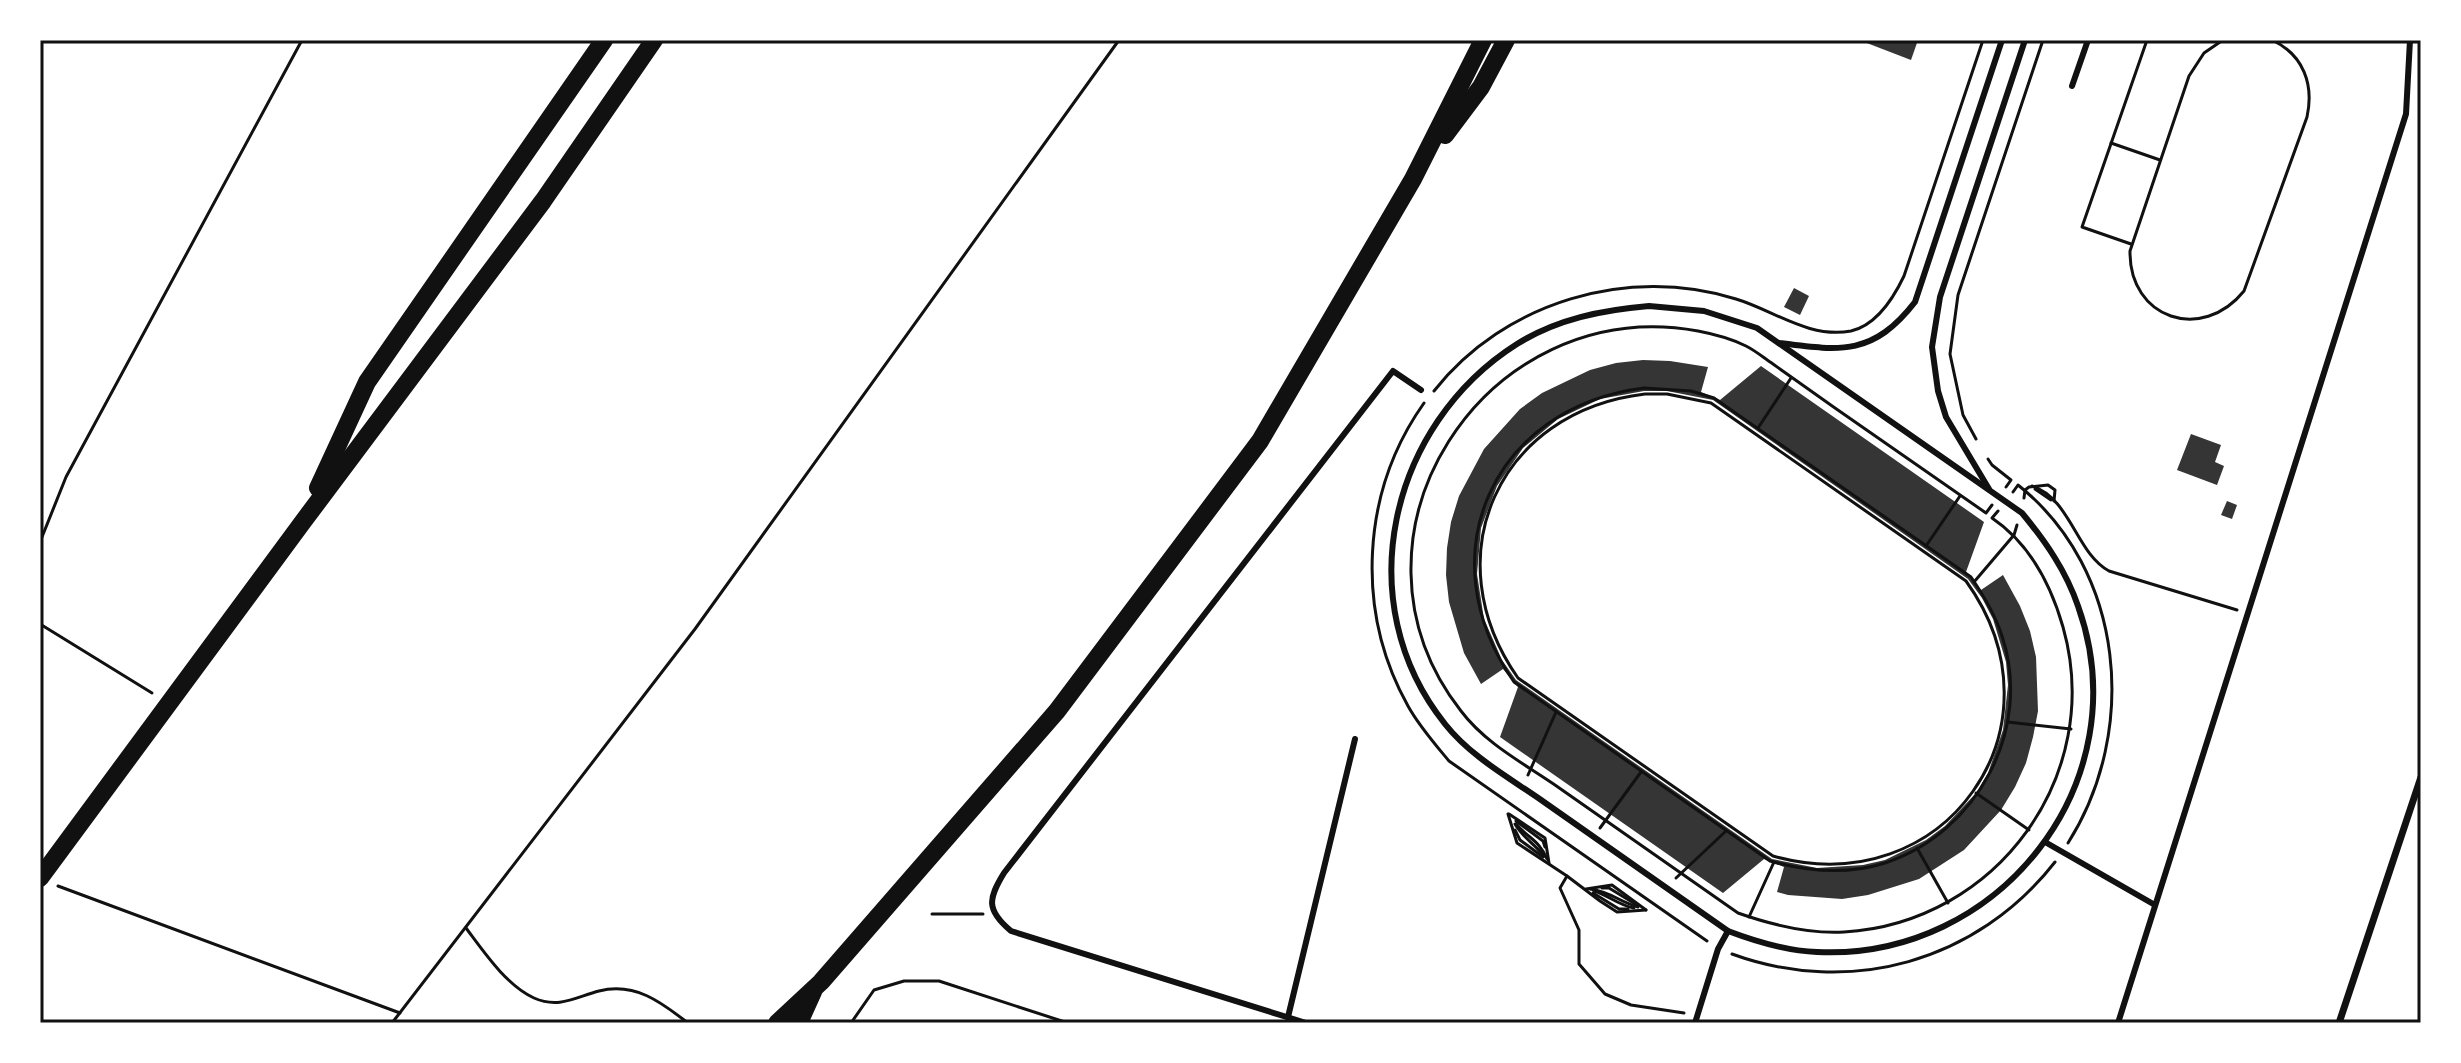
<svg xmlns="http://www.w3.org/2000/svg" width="2461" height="1063" font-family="'Source Serif 4',serif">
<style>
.building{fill:#353535;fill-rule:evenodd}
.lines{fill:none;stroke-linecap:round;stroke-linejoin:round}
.path{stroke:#111;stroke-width:3}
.service{stroke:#111;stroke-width:6}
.pedestrian{stroke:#111;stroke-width:7}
.secondary{stroke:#111;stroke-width:16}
.primary{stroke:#111;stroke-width:18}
.neatline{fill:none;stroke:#111;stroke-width:3}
</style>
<rect width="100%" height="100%" fill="#fff"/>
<g class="building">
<polygon points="1859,40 1918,40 1911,60"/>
<polygon points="1794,288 1809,296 1800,315 1784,307"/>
<path d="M 1643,360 L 1670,361 L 1708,367 L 1701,392 L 1720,400 L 1761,366 L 1984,522 L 1966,572 L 1981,590 L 2003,575 L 2020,606 L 2030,631 L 2036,657 L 2038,711 L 2033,737 L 2026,763 L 2015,787 L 2001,810 L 1964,850 L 1919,879 L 1868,895 L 1842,899 L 1788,895 L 1777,892 L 1784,867 L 1764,859 L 1723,893 L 1500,737 L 1518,687 L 1503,669 L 1481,684 L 1464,653 L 1449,602 L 1446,575 L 1447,548 L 1451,522 L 1459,496 L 1484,449 L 1520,409 L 1542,393 L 1590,370 L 1616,363 ZM 1644,391 L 1667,391 L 1713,400 L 1968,579 L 1982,598 L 1993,619 L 2006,662 L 2008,685 L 2003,730 L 1988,773 L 1976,793 L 1945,826 L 1926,840 L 1885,860 L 1863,865 L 1817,868 L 1772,859 L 1516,680 L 1502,660 L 1484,619 L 1477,574 L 1481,528 L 1497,486 L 1523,448 L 1558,419 L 1600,399 Z"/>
<polygon points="2191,434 2221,445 2215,462 2224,466 2217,485 2177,470"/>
<polygon points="2227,501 2237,505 2232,519 2221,515"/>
</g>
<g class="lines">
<g class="path">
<path d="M 2223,40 L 2204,53 L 2189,76 L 2130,251 C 2129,319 2202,343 2244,291 L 2307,117 C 2314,85 2304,55 2272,40"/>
<polyline points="2111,143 2160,160"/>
<polyline points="2131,244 2082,227 2147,40"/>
<path d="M 1644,388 L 1691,391 L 1714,398 L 1971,577 C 1984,596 1995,614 2002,636 C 2033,729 1977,833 1885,863 C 1847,875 1809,872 1770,861 L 1514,682 C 1426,556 1492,407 1644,388 Z"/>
<path d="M 1434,391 C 1504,302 1628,265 1736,299 C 1773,310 1809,339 1851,331 C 1877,325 1894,297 1904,276 L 1983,40"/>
<path d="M 1645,394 L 1667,394 L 1711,403 L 1966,581 C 2071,727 1944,904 1773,856 L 1518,678 C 1433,557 1498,411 1645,394 Z"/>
<path d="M 1424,403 C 1361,492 1355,611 1408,706 C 1419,726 1434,743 1449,761 L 1707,941"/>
<polyline points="1758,428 1791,378"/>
<polyline points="1976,439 1963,415 1950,354 1958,295 2043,40"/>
<polyline points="1988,459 1992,465 2011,480 2006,487"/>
<path d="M 2032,486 C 2071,499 2076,553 2109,571 L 2237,610"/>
<polyline points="2035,489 2051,500"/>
<path d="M 2013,492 L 2018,485 C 2125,570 2139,731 2068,843"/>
<polyline points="2024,498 2025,490 2029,487 2048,485 2055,490 2054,501"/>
<path d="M 1992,505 L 1986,513 C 1936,478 1885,443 1835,408 C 1814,393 1793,378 1773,364 C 1764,358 1756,351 1746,346 C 1732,339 1714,334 1698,331 C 1484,292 1326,538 1461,711 C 1485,743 1523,763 1555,785 C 1616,828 1677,870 1738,913 C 1772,925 1807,934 1844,932 C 1997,923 2105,775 2063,627 C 2051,585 2029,543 1992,518 L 1998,511"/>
<polyline points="40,542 66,477 302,40"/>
<polyline points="1926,546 1960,496"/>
<polyline points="1974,582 2014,535 2017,525"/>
<polyline points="40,624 152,693"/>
<polyline points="2008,722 2071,729"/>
<polyline points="1528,775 1556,712"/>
<polyline points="1976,793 2029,830"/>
<polyline points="1508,814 1517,843 1567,876 1600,901 1617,912 1646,910"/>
<polyline points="1509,814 1545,838 1549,863"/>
<polyline points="1516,821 1543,841 1545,847"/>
<path d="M 1515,824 C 1523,838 1535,844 1544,856"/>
<path d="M 1516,824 C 1529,839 1539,840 1547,859"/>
<polyline points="1600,828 1641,772"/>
<polyline points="1515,830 1520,840 1543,857"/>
<polyline points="1917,848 1948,903"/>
<polyline points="1567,876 1560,888 1579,930 1579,964 1605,994 1631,1005 1684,1013"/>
<polyline points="1676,878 1726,831"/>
<polyline points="58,886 400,1013"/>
<polyline points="1602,888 1609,888 1637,905"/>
<polyline points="1586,889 1612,885 1646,910"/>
<path d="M 1590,889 C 1611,892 1618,901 1638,907"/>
<path d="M 1594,891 C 1608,895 1618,905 1634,908"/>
<polyline points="1593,893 1619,909 1628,909"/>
<polyline points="932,914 983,914"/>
<polyline points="1749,917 1774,862"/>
<path d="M 466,928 C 484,952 506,985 534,998 C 559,1009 576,997 599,991 C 635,982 661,1002 688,1023"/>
<path d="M 1732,954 C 1850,997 1977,962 2055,862"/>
<polyline points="392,1023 695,629 1119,40"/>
<polyline points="851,1023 874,990 904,981 939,981 1068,1023"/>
</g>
<g class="service">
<polyline points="2072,86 2088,40"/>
<path d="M 1649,306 L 1704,311 L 1757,328 L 2022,513 C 2046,542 2066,571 2078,606 C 2141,782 1999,961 1817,952 C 1786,951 1757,942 1728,931 C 1667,888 1606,845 1544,802 C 1510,778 1471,757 1445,724 C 1348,603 1389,425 1517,344 C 1557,319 1602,310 1649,306 Z"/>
<path d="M 1779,343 C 1841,351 1873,356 1915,302 L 2002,40"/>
<polyline points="1989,489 1946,417 1938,391 1932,347 1940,297 2025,40"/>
<polyline points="2045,842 2155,905"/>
<polyline points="1288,1017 1355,739"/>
<path d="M 1306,1023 L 1011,931 C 986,910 988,899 1004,873 L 1393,371 L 1421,390"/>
<polyline points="1695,1023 1718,949 1728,931"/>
<polyline points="2118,1023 2406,114 2410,40"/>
</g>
<polyline class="pedestrian" points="2339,1023 2421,777"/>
<polyline class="secondary" points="800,1023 814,992"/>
<g class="primary">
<polyline points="1445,135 1481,87 1506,40"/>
<polyline points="318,488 367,382 604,40"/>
<polyline points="40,878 302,523 543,201 654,40"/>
<polyline points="777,1023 821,982 1057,711 1260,441 1413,179 1483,40"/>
</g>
</g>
<rect width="2461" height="1063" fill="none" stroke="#ffffff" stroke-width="84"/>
<rect x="42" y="42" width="2377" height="979" class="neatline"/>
</svg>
